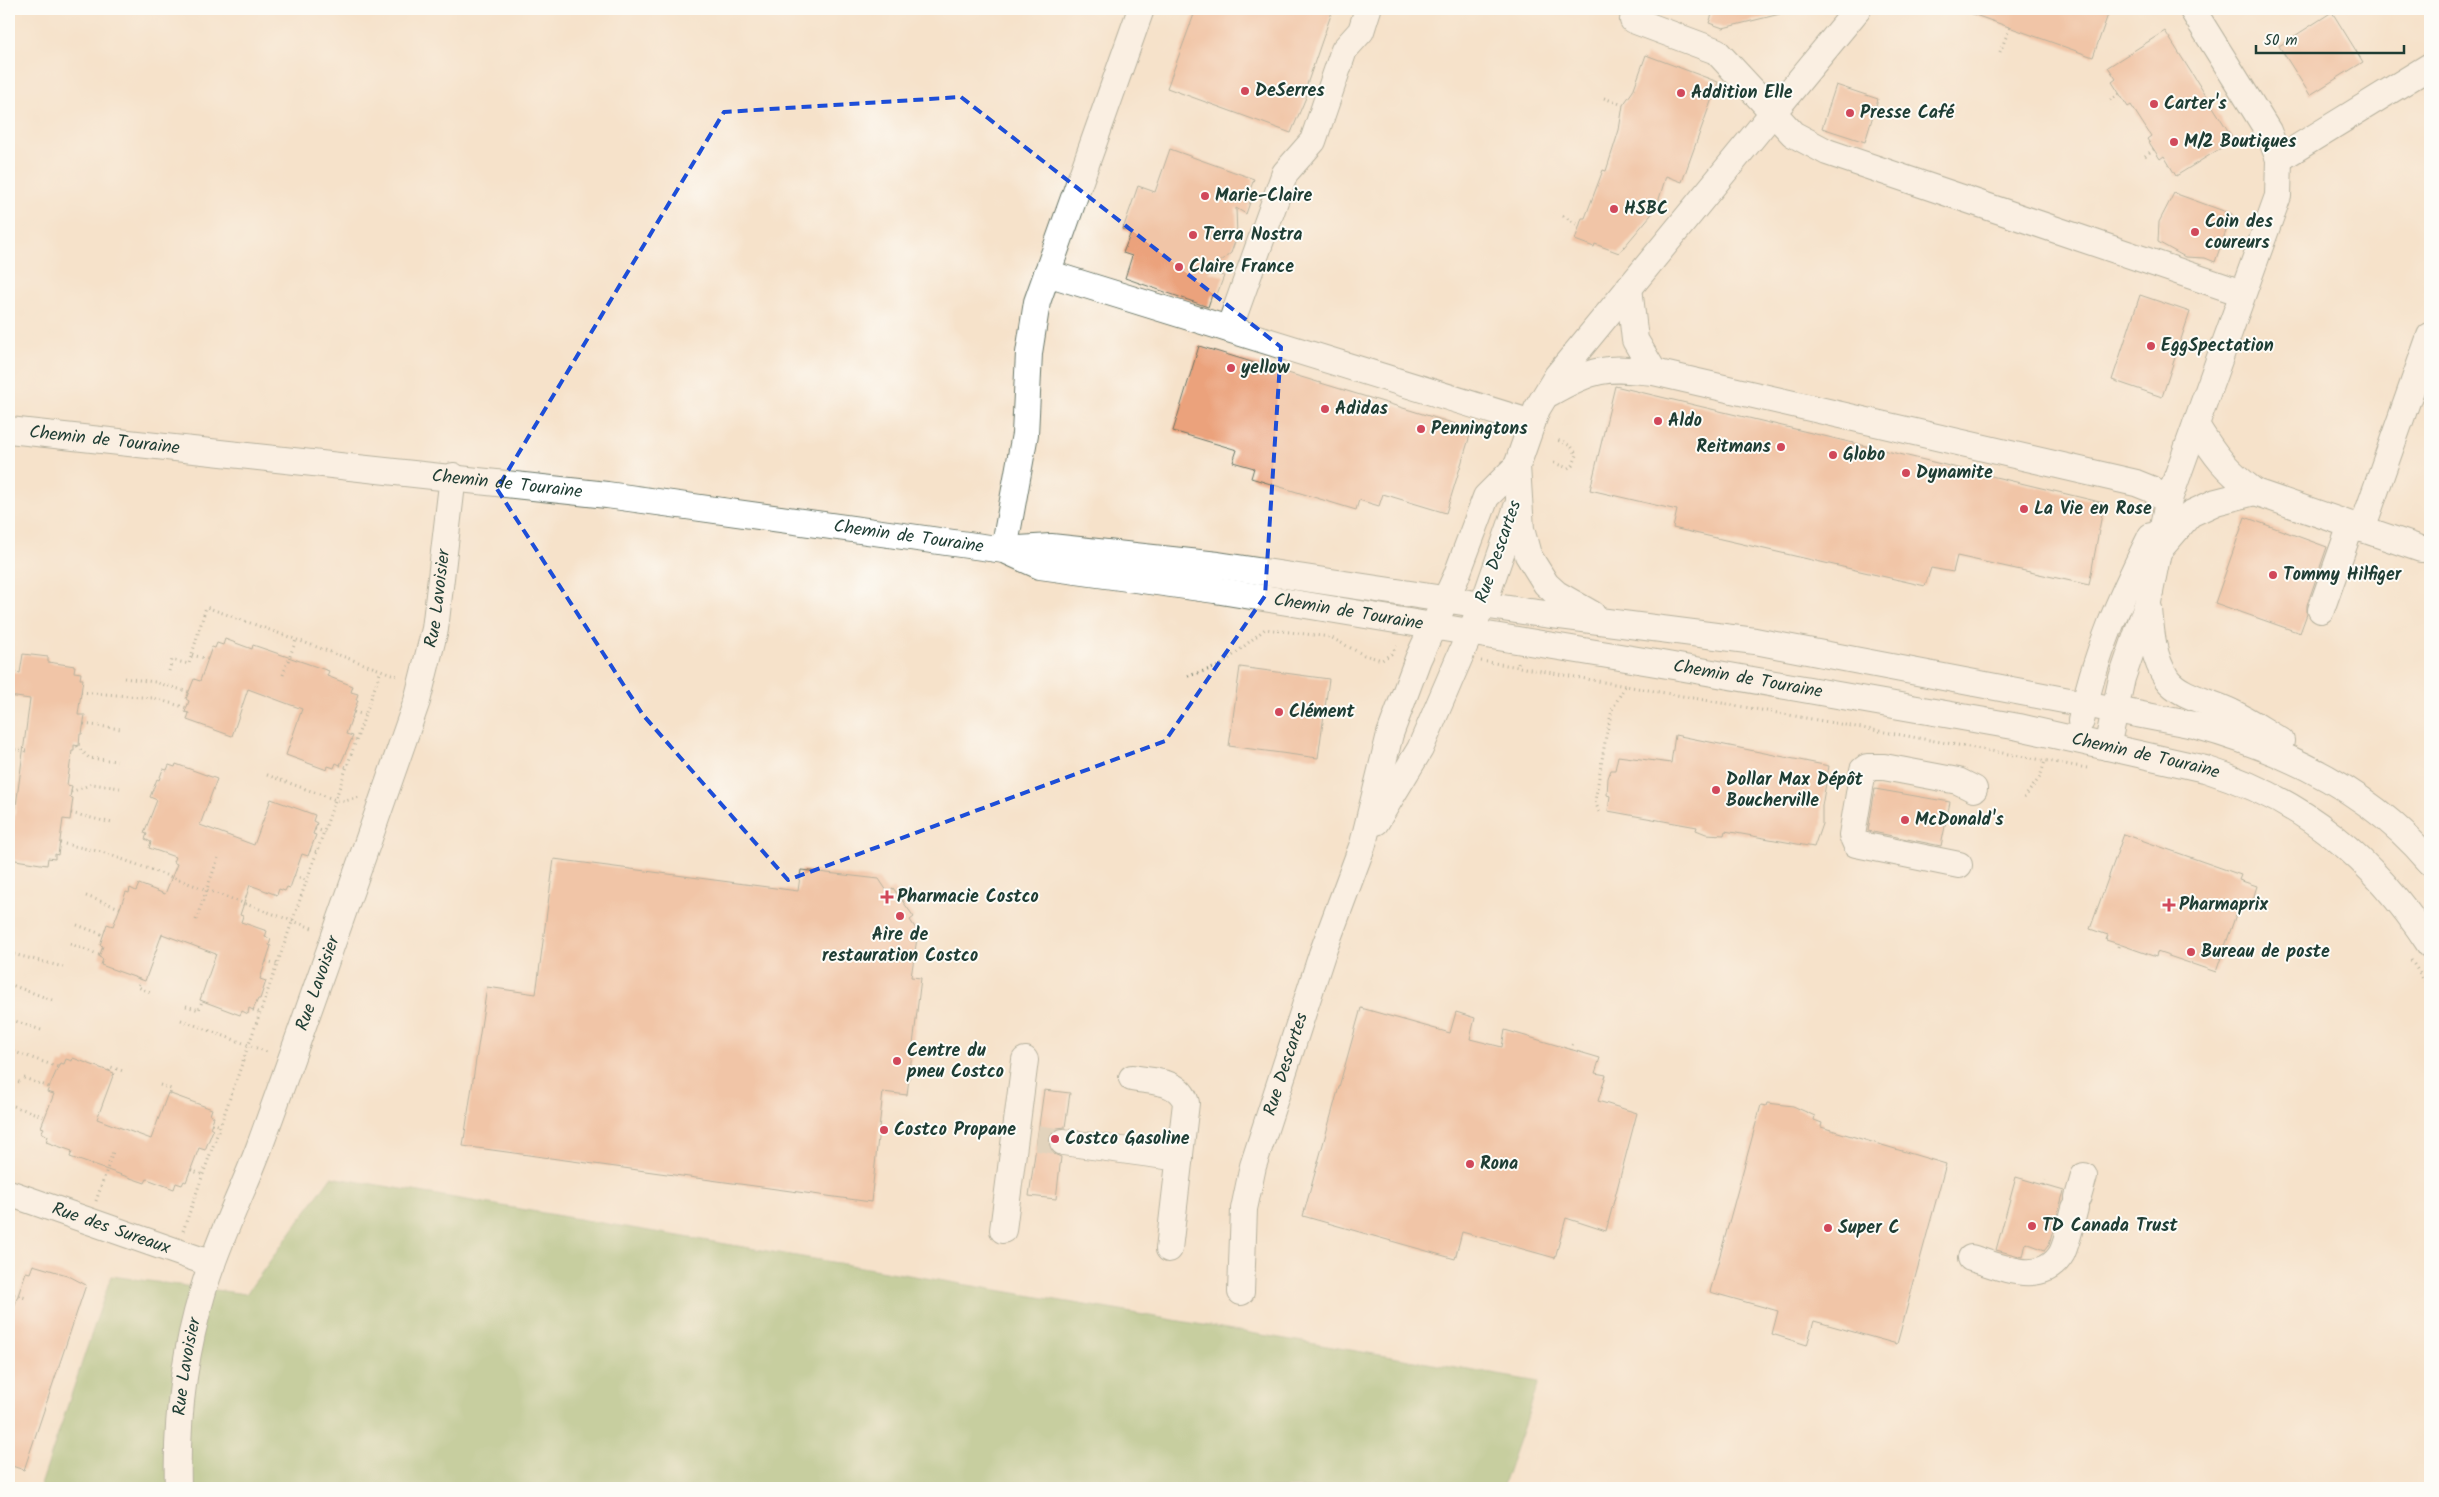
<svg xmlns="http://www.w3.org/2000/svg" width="2439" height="1497" font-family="Kalam,sans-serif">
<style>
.forest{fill:#8eb66c;stroke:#567a50}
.building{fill:#eba27c}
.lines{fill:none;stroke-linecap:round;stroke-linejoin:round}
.minor-tunnel{stroke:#cbc1ac;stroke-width:26;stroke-dasharray:26 13;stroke-linecap:butt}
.minor-casing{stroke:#6a7768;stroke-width:28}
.path{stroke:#6a7768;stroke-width:3;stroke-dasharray:1 4;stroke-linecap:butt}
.minor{stroke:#fff;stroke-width:26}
.marked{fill:none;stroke:#1d4ed8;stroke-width:4;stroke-dasharray:10 6;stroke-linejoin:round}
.poi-dot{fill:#d1495b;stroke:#fdfcf7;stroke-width:2}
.labels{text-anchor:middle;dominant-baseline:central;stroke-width:4;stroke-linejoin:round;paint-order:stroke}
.poi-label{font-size:18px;font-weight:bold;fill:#1f3d34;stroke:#fdfcf7;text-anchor:start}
.street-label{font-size:18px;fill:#1f3d34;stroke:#fdfcf7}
</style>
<rect width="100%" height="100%" fill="#fdfcf7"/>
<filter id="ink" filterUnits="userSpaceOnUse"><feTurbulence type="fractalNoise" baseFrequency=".02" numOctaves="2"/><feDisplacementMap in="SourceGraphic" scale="10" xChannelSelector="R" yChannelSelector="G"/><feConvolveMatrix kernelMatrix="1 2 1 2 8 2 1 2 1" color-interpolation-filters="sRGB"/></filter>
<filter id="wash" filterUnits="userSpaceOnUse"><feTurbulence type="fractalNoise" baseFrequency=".0096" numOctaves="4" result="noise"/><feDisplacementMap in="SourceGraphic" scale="20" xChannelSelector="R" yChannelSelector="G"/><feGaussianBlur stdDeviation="1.12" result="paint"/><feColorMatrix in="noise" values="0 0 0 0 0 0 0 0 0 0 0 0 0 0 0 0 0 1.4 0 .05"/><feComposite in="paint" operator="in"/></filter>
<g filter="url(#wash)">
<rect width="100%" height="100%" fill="#f6e2ca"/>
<polygon class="forest" points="331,1177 1539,1382 1502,1488 40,1488 111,1276 246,1294"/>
<g id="blocks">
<g class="building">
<polygon points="1196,9 1333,9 1304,93 1307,95 1291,133 1167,88"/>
<polygon points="1714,9 1780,9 1780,14 1723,28 1709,23"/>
<polygon points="1964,9 2110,9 2093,57 1964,11"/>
<polygon points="2332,12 2363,62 2310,95 2279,46"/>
<polygon points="2165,31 2234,140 2176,176 2164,156 2160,159 2147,139 2151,136 2131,105 2128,107 2112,82 2116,79 2108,67"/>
<polygon points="1646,55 1718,82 1682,182 1666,176 1656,209 1619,253 1595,244 1594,247 1575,240 1582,218 1585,218 1603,170 1606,171 1619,130 1623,105 1633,91"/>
<polygon points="1836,85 1878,99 1865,142 1822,128"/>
<polygon points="1170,149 1254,179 1250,190 1254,191 1246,214 1236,208 1237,236 1231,253 1208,272 1224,276 1216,297 1212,295 1208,307 1125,278 1132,256 1123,253 1131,232 1123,229 1138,186 1155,192"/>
<polygon points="2174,193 2232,214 2215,262 2205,258 2185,257 2158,242 2159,222"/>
<polygon points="2140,295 2190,312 2162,397 2112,380"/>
<polygon points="1199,346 1472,429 1446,513 1383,494 1379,506 1359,500 1356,510 1251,478 1254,468 1233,462 1237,450 1173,431"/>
<polygon points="1615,386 2104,503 2089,585 1957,556 1953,572 1931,568 1925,586 1673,528 1677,510 1590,490"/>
<polygon points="2245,517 2327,547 2307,605 2307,614 2300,633 2215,603"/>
<polygon points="225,639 252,649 253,645 329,671 327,676 353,686 351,692 358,694 356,700 358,700 346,734 353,736 340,765 336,763 334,768 328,766 327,770 286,755 302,709 248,689 232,736 187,720 189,713 185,712 189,701 186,699 194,679 200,681 212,647 215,648 217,643 223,645"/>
<polygon points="23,654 48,657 48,662 75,666 74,672 81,673 80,679 83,679 78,715 85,715 82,734 80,734 79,746 74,745 74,751 72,751 67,785 72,786 70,797 73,798 70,820 63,819 58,855 55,854 55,859 48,858 47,865 9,859 9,820 14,821 30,699 9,696 9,671 20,673"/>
<polygon points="1240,667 1329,679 1318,758 1229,746"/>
<polygon points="1675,735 1829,766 1822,806 1822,824 1814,847 1725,831 1724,835 1706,834 1696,830 1697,827 1608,811 1610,796 1607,795 1608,778 1611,770 1615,770 1618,756 1671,763"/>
<polygon points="176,764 217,779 200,825 254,845 271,799 315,815 313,821 317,823 313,834 316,835 308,856 302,854 290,888 287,887 285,891 279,889 277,895 250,885 240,915 243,916 241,922 267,931 265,937 271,939 269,945 271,946 260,979 266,981 260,999 258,999 253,1010 249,1008 248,1014 242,1011 240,1015 200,1000 216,954 162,934 145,981 101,965 103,959 99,957 103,946 100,945 107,924 113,926 126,892 129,893 130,888 136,891 139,884 165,894 177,864 173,862 175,857 149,848 151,842 145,839 147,834 144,833 157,800 150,797 157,779 159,780 163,769 167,770 169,765 175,767"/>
<polygon points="1875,789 1950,802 1941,846 1868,831"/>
<polygon points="2124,834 2241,875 2239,880 2257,886 2251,906 2240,903 2216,972 2157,952 2156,957 2119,944 2106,940 2108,935 2090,929"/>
<polygon points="554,859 798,891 801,870 879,879 887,891 893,888 914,917 910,920 918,932 911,977 921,978 907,1095 883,1092 871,1202 463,1146 487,987 536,994"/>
<polygon points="1361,1008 1450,1033 1456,1012 1475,1018 1470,1039 1502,1047 1505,1030 1600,1058 1595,1073 1606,1075 1598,1101 1637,1113 1606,1231 1566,1218 1555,1258 1462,1232 1455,1259 1303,1216"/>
<polygon points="73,1058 114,1073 97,1119 151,1139 168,1093 212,1109 210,1115 214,1117 210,1128 213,1130 205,1150 199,1148 186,1182 184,1181 182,1185 176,1183 174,1189 147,1179 145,1183 70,1157 72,1151 46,1142 48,1136 41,1133 44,1128 41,1127 54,1094 47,1092 60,1063 64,1064 66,1059 72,1061"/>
<polygon points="1044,1090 1070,1093 1065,1127 1057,1128 1051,1132 1048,1140 1049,1148 1054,1154 1061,1157 1056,1199 1029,1196"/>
<polygon points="1767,1103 1793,1106 1815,1116 1814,1120 1822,1123 1821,1127 1946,1164 1897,1344 1814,1321 1807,1345 1772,1334 1778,1311 1710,1292 1761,1105 1766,1106"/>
<polygon points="2016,1177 2064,1191 2049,1245 2045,1250 2026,1243 2023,1257 1996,1250"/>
<polygon points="33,1265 67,1275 86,1285 24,1470 9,1465 9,1322 26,1272 30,1273"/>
</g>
</g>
</g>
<g filter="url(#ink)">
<use href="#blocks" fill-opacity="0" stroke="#6a7768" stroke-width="1"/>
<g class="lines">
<polyline class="minor-tunnel" points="1037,1138 1063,1142"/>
<g class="minor-casing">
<g id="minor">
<polyline points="1633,20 1716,51 1793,134 1827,152 2242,293"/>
<polyline points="2279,159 2430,66"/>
<polyline points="1047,273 1532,423"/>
<polyline points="1629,287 1635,340 1654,372"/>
<polyline points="1229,329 1285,173 1313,141 1344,50 1361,31 1368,9"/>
<path d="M 1550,393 C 1594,368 1604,367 1654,372 L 2136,483 L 2151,489 L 2168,502"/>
<path id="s1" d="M 9,430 L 607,495 L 1004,550 L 1051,547 L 1218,565 L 1529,612 L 1755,641 L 2194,725 C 2282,749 2370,790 2430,862"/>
<polyline points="2255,492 2421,549 2430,549"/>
<polyline points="2362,529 2430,336"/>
<polyline points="1004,550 1025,434 1029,353 1037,302 1141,9"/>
<path d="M 2159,550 L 2190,514 L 2216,502 L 2255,492 C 2226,470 2215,456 2196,425"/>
<path id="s2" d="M 1009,552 L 1040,566 L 1215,590 L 1656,663 L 2019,727 L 2205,769 C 2304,800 2374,859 2430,945"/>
<path d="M 2149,609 C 2151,633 2153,658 2167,679 C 2180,697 2212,702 2231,712 C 2248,720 2264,731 2281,741"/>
<polyline points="2321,610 2351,525"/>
<polyline points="1592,614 1557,594 1546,584 1528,555 1521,529 1517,466 1537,409 1557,376 1858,9"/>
<path d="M 2081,721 C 2094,655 2122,595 2151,536"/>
<polyline points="2107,747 2122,678 2148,602 2168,502 2278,196 2279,159 2268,131 2192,9"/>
<polyline points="1376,822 1420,749 1488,591 1517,507"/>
<polyline points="1959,865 1856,844 1852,835 1863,770 1867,767 1884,767 1958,781 1974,789"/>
<path d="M 1132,1078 C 1152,1082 1180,1080 1186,1103 L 1169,1249"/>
<polyline points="1063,1142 1180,1158"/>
<path id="s3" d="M 9,1193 L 212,1264"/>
<polyline points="2078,1197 2084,1176"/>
<polyline points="1003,1230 1025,1060"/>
<path d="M 1971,1258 C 2000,1266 2042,1288 2062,1253 C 2068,1240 2071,1222 2075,1208"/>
<path id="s4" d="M 1241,1292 L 1244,1209 L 1253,1166 L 1322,954 L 1363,844 L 1390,734 L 1418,659 L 1456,577 L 1486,497 L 1517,466"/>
<path id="s5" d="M 178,1488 C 176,1423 184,1354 203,1291 C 217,1242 241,1196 259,1148 C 313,1000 365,850 417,701 L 435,629 L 453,476"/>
</g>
</g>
<g class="path">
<polyline points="2000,52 2010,27"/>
<polyline points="1604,98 1623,105"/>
<polyline points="2110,100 2120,94"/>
<polyline points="2145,156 2154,149"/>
<polyline points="1563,216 1580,226"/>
<polyline points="1554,463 1568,468 1573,465 1577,455 1571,446 1555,439"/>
<polyline points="192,655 208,659"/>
<polyline points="1481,661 1519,667"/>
<polyline points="1518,663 1519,667 2087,768"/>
<polyline points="169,671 172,660 189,664 206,607 400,677"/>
<polyline points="283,675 296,640"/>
<polyline points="1188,676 1220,666 1265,629 1330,637 1364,655 1382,660 1391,654 1397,646"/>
<polyline points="124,678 155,682 189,692"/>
<polyline points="81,692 153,698 187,708"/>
<polyline points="354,712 365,715"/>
<polyline points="84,724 121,729"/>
<polyline points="77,746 89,758 117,761"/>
<polyline points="10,749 26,751 26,749"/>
<polyline points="340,765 347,767"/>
<polyline points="267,775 336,800 345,801 360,797"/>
<polyline points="71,792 92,784 120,788"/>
<polyline points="2024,798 2040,777 2045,761"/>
<polyline points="1599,812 1595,801 1606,736 1612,710 1625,686"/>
<polyline points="71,813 112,823"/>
<polyline points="315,829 325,832"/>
<polyline points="60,843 102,852 315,929"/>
<polyline points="310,850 318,852"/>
<polyline points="294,876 308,881"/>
<polyline points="86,896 120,908"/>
<polyline points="903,901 912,895"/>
<polyline points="196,920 218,858"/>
<polyline points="77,925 104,935"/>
<polyline points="70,944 100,955"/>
<polyline points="2118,947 2119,944"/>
<polyline points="9,953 63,967"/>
<polyline points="2411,960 2430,989"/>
<polyline points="266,961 278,964"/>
<polyline points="140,979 138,987 151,993"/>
<polyline points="9,984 52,1000"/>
<polyline points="186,1006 199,1010 202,1001"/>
<polyline points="253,1010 261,1013"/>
<polyline points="9,1015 15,1021 41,1030"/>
<polyline points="181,1020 270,1053"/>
<polyline points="9,1050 58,1067"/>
<polyline points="1571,1050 1573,1042"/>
<polyline points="109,1071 111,1067 123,1071"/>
<polyline points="9,1078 22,1083"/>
<polyline points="24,1078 49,1087"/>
<polyline points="160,1085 171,1089 170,1094"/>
<polyline points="14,1106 45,1117"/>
<polyline points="9,1113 11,1114"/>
<polyline points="212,1123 221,1126"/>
<polyline points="191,1170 203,1175"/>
<polyline points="2044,1185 2045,1180"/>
<polyline points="96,1201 113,1152"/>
<polyline points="183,1231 381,670"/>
<polyline points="9,1293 26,1298"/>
</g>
<use href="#minor" class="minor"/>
</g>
</g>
<path d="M0 0H2439V1497H0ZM 961,97 L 1281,347 L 1265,596 L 1165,741 L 788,880 L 643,715 L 497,489 L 724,112 Z" fill="#f6e2ca" fill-opacity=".55" fill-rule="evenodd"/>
<path class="marked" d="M 961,97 L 1281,347 L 1265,596 L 1165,741 L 788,880 L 643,715 L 497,489 L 724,112 Z"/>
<g class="poi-dot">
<circle cx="1245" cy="91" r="5"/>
<circle cx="1681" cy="93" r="5"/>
<circle cx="2154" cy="104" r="5"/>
<circle cx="1850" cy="113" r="5"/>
<circle cx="2174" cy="142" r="5"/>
<circle cx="1205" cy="196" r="5"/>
<circle cx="1614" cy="209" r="5"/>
<circle cx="2195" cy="232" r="5"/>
<circle cx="1193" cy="235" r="5"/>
<circle cx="1179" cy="267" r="5"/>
<circle cx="2151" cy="346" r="5"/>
<circle cx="1231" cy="368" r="5"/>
<circle cx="1325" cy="409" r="5"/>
<circle cx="1658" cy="421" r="5"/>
<circle cx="1421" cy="429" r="5"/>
<circle cx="1781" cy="447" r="5"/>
<circle cx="1833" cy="455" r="5"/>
<circle cx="1906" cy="473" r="5"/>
<circle cx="2024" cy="509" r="5"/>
<circle cx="2273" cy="575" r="5"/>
<circle cx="1279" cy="712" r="5"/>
<circle cx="1716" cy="790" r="5"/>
<circle cx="1905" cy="820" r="5"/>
<path d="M884.5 889.5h5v5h5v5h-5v5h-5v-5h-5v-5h5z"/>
<path d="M2166.5 897.5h5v5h5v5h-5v5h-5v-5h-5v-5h5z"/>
<circle cx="900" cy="916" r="5"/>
<circle cx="2191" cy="952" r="5"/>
<circle cx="897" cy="1061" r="5"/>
<circle cx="884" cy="1130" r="5"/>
<circle cx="1055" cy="1139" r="5"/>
<circle cx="1470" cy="1164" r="5"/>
<circle cx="2032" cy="1226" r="5"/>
<circle cx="1828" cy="1228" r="5"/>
</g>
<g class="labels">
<g class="poi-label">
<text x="1255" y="91">DeSerres</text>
<text x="1691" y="93">Addition Elle</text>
<text x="2164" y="104">Carter's</text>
<text x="1860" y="113">Presse Café</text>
<text x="2184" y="142">M/2 Boutiques</text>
<text x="1215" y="196">Marie-Claire</text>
<text x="1624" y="209">HSBC</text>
<text x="2205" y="222">Coin des<tspan x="2205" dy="21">coureurs</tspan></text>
<text x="1203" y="235">Terra Nostra</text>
<text x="1189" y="267">Claire France</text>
<text x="2161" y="346">EggSpectation</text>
<text x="1241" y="368">yellow</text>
<text x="1335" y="409">Adidas</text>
<text x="1668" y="421">Aldo</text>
<text x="1431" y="429">Penningtons</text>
<text x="1771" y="447" text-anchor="end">Reitmans</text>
<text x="1843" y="455">Globo</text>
<text x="1916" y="473">Dynamite</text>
<text x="2034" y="509">La Vie en Rose</text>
<text x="2283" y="575">Tommy Hilfiger</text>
<text x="1289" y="712">Clément</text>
<text x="1726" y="780">Dollar Max Dépôt<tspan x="1726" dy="21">Boucherville</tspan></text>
<text x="1915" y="820">McDonald's</text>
<text x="897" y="897">Pharmacie Costco</text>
<text x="2179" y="905">Pharmaprix</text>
<text x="900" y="935" text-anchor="middle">Aire de<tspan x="900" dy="21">restauration Costco</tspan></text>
<text x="2201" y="952">Bureau de poste</text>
<text x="907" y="1051">Centre du<tspan x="907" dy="21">pneu Costco</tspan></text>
<text x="894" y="1130">Costco Propane</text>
<text x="1065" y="1139">Costco Gasoline</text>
<text x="1480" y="1164">Rona</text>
<text x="2042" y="1226">TD Canada Trust</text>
<text x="1838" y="1228">Super C</text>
</g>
<g class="street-label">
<text stroke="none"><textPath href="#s1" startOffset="96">Chemin de Touraine</textPath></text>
<text stroke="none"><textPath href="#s1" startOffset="501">Chemin de Touraine</textPath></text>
<text stroke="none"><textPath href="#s1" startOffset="906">Chemin de Touraine</textPath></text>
<text transform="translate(1499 552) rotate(-71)">Rue Descartes</text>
<text stroke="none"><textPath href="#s5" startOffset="932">Rue Lavoisier</textPath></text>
<text stroke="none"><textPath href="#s2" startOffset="346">Chemin de Touraine</textPath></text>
<text stroke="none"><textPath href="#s2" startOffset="751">Chemin de Touraine</textPath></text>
<text stroke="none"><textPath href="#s2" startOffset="1156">Chemin de Touraine</textPath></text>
<text stroke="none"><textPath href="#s5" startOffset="528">Rue Lavoisier</textPath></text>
<text stroke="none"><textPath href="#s4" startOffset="234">Rue Descartes</textPath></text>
<text stroke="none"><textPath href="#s3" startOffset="108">Rue des Sureaux</textPath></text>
<text stroke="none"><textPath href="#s5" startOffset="122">Rue Lavoisier</textPath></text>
</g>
</g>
<rect width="2439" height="1497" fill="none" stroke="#fdfcf7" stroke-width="30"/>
<path d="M2256 45v8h148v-8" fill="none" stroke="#1f3d34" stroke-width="2.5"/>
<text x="2264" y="45" font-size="15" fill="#1f3d34" stroke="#fdfcf7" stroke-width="4" paint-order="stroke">50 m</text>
</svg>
